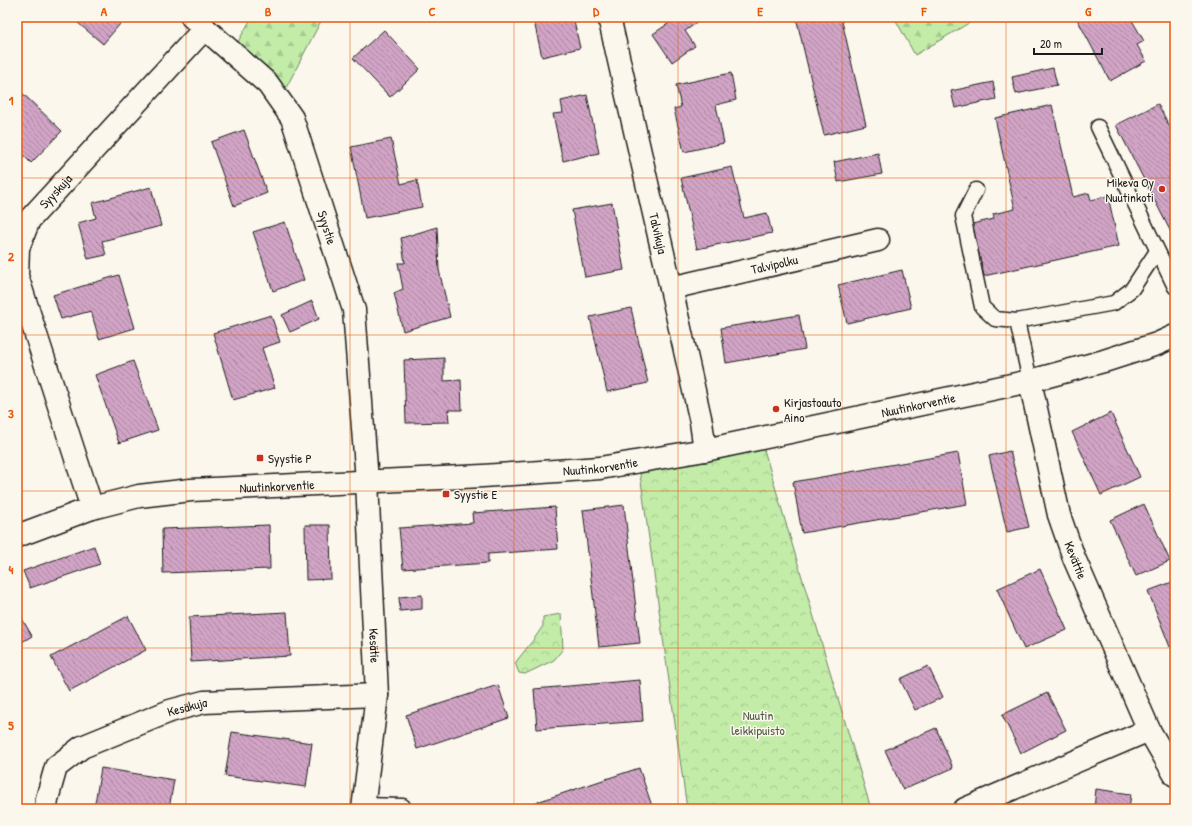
<svg xmlns="http://www.w3.org/2000/svg" width="1192" height="826" font-family="'Patrick Hand',sans-serif">
<style>
.forest{fill:url(#forest-firs);stroke:#6f8462}
.park{fill:url(#park-crowns);stroke:#6f8462}
.building{fill:url(#building-back-hatch);stroke:#1c1c1c}
.lines{fill:none;stroke-linecap:round;stroke-linejoin:round}
.service-casing{stroke:#1c1c1c;stroke-width:17}
.minor-casing{stroke:#1c1c1c;stroke-width:25}
.service{stroke:#fbf7ec;stroke-width:14}
.minor{stroke:#fbf7ec;stroke-width:22}
.grid{fill:none;stroke:#e8590c;stroke-width:1;stroke-opacity:0.55}
.poi-dot{fill:#c8321e;stroke:#fbf7ec;stroke-width:1.5}
.labels{text-anchor:middle;dominant-baseline:central;stroke-width:3;stroke-linejoin:round;paint-order:stroke}
.poi-label{font-size:13px;fill:#1c1c1c;stroke:#fbf7ec;text-anchor:start}
.street-label{font-size:13px;fill:#1c1c1c;stroke:#fbf7ec}
.park-label{font-size:13px;fill:#4e5a46;stroke:#fbf7ec}
.neatline{fill:none;stroke:#e8590c;stroke-width:1.5}
.grid-label{font-size:13px;text-anchor:middle;font-weight:bold;fill:#e8590c}
</style>
<defs>
<pattern id="forest-firs" width="22" height="20" patternUnits="userSpaceOnUse"><rect width="22" height="20" fill="#c2eca8"/><path d="M5 1l3.5 6h-7zM16 11l3.5 6h-7z" fill="#a6ca90"/></pattern>
<pattern id="park-crowns" width="20" height="18" patternUnits="userSpaceOnUse"><rect width="20" height="18" fill="#c2eca8"/><path d="M2 6a3 3 0 1 1 6 0M12 15a3 3 0 1 1 6 0" fill="none" stroke="#a6ca90"/></pattern>
<pattern id="building-back-hatch" width="6" height="6" patternUnits="userSpaceOnUse"><rect width="6" height="6" fill="#d1a4c6"/><path d="M-1 5l2 2M0 0l6 6M5-1l2 2" fill="none" stroke="#a985a0"/></pattern>
</defs>
<rect width="100%" height="100%" fill="#fbf7ec"/>
<filter id="ink" filterUnits="userSpaceOnUse"><feTurbulence type="fractalNoise" baseFrequency=".025" numOctaves="2"/><feDisplacementMap in="SourceGraphic" scale="8" xChannelSelector="R" yChannelSelector="G"/><feConvolveMatrix kernelMatrix="1 2 1 2 8 2 1 2 1" color-interpolation-filters="sRGB"/></filter>
<g filter="url(#ink)">
<g class="forest">
<polygon points="252,17 323,17 286,88 235,47"/>
<polygon points="894,17 979,17 915,55"/>
</g>
<g class="park">
<polygon points="762,443 871,809 687,809 639,467"/>
<polygon points="561,614 563,649 554,660 525,674 519,673 515,663 534,639 543,626 543,617"/>
</g>
<g class="building">
<polygon points="71,17 126,17 103,44"/>
<polygon points="533,17 573,17 580,48 542,57"/>
<polygon points="670,17 705,17 685,31 695,46 672,62 653,34 672,21"/>
<polygon points="796,17 841,17 866,125 824,135"/>
<polygon points="1076,17 1130,17 1144,41 1137,45 1146,61 1110,81"/>
<polygon points="384,30 420,69 390,97 353,58"/>
<polygon points="1053,68 1057,85 1016,94 1012,77"/>
<polygon points="731,73 736,100 716,105 724,143 684,152 674,109 681,107 676,85"/>
<polygon points="993,82 996,99 955,108 951,91"/>
<polygon points="17,88 62,131 31,163 17,149"/>
<polygon points="587,95 599,153 563,161 553,114 563,113 561,101"/>
<polygon points="1158,104 1175,137 1175,240 1116,125"/>
<polygon points="1052,105 1073,197 1089,193 1091,200 1108,196 1119,246 984,276 972,224 994,219 993,214 1015,209 995,118"/>
<polygon points="244,130 267,193 234,206 211,142"/>
<polygon points="391,139 401,184 417,180 422,207 365,218 351,147"/>
<polygon points="878,153 882,174 838,182 834,162"/>
<polygon points="732,167 744,218 767,213 772,233 697,249 681,178"/>
<polygon points="151,187 161,226 102,241 106,255 88,259 78,223 96,218 92,203"/>
<polygon points="612,203 624,270 585,277 572,210"/>
<polygon points="285,222 304,280 273,291 253,232"/>
<polygon points="437,227 439,270 450,317 403,331 394,293 403,289 398,263 405,263 401,238"/>
<polygon points="902,270 911,308 847,323 838,285"/>
<polygon points="119,275 135,328 99,339 91,311 61,319 53,295"/>
<polygon points="312,301 319,319 290,332 282,315"/>
<polygon points="631,308 648,383 607,392 590,317"/>
<polygon points="271,315 280,342 262,348 275,388 233,400 213,333"/>
<polygon points="799,315 805,349 726,363 721,328"/>
<polygon points="444,358 444,381 461,380 462,410 448,410 449,422 406,423 404,360"/>
<polygon points="133,361 158,430 119,443 95,375"/>
<polygon points="1111,413 1140,477 1101,495 1072,432"/>
<polygon points="1010,451 1029,527 1007,532 989,456"/>
<polygon points="958,453 967,504 802,533 793,482"/>
<polygon points="1144,504 1170,561 1136,576 1110,520"/>
<polygon points="624,505 640,643 599,647 583,510"/>
<polygon points="555,507 558,549 488,554 488,563 403,569 399,528 473,523 472,513"/>
<polygon points="269,525 270,569 163,573 162,529"/>
<polygon points="305,525 330,525 331,579 306,580"/>
<polygon points="94,546 100,564 30,588 23,571"/>
<polygon points="1040,569 1067,630 1024,649 997,589"/>
<polygon points="1175,581 1175,645 1170,647 1148,591"/>
<polygon points="422,595 422,609 400,611 399,597"/>
<polygon points="17,610 32,636 17,645"/>
<polygon points="287,612 290,656 191,662 189,617"/>
<polygon points="128,616 146,650 69,691 51,657"/>
<polygon points="928,666 943,697 915,710 900,679"/>
<polygon points="640,680 643,721 537,729 534,689"/>
<polygon points="498,685 509,718 417,749 406,715"/>
<polygon points="1047,693 1066,730 1021,753 1002,715"/>
<polygon points="936,728 953,768 903,790 885,750"/>
<polygon points="232,732 312,743 306,787 225,776"/>
<polygon points="101,768 174,780 169,809 94,809"/>
<polygon points="639,768 652,806 645,809 526,809 525,806"/>
<polygon points="1096,789 1131,794 1129,809 1094,809"/>
</g>
<g class="lines">
<g class="service-casing">
<g id="service">
<polyline points="1098,127 1175,287"/>
<polyline points="976,190 963,216 982,307 995,319 1017,321 1114,303 1132,289 1157,251"/>
<polyline points="1017,321 1030,381"/>
<polyline points="363,805 403,806"/>
</g>
</g>
<g class="minor-casing">
<g id="minor">
<path id="s1" d="M 192,17 L 268,84 L 292,118 L 354,310 L 367,481 L 377,695 L 363,809"/>
<path id="s2" d="M 609,17 L 671,288 L 701,422 L 705,450"/>
<path id="s3" d="M 671,288 L 878,240"/>
<path id="s4" d="M 92,508 L 17,276 L 18,248 L 29,220 L 205,28"/>
<path id="s5" d="M 17,536 L 92,508 L 139,496 L 191,490 L 483,476 L 600,468 L 705,450 L 1030,381 L 1104,361 L 1157,344 L 1175,336"/>
<polyline points="1149,730 1175,775"/>
<path id="s6" d="M 46,809 L 47,799 L 56,767 L 82,747 L 170,711 L 204,702 L 377,695"/>
<polyline points="965,809 1149,730 1074,558 1059,515 1030,381"/>
</g>
</g>
<use href="#service" class="service"/>
<use href="#minor" class="minor"/>
</g>
</g>
<path class="grid" d="M 186,17 L 186,809M 350,17 L 350,809M 514,17 L 514,809M 678,17 L 678,809M 842,17 L 842,809M 1006,17 L 1006,809M 17,178 L 1175,178M 17,335 L 1175,335M 17,491 L 1175,491M 17,648 L 1175,648"/>
<g class="poi-dot">
<circle cx="1162" cy="189" r="4"/>
<circle cx="776" cy="409" r="4"/>
<rect x="256" y="454" width="8" height="8" rx="2"/>
<rect x="442" y="490" width="8" height="8" rx="2"/>
</g>
<g class="labels">
<g class="poi-label">
<text x="1154" y="182" text-anchor="end">Mikeva Oy<tspan x="1154" dy="15">Nuutinkoti</tspan></text>
<text x="784" y="402">Kirjastoauto<tspan x="784" dy="15">Aino</tspan></text>
<text x="268" y="458">Syystie P</text>
<text x="454" y="494">Syystie E</text>
</g>
<g class="street-label">
<text stroke="none"><textPath href="#s4" startOffset="341">Syyskuja</textPath></text>
<text stroke="none"><textPath href="#s1" startOffset="258">Syystie</textPath></text>
<text stroke="none"><textPath href="#s2" startOffset="222">Talvikuja</textPath></text>
<text stroke="none"><textPath href="#s3" startOffset="106">Talvipolku</textPath></text>
<text stroke="none"><textPath href="#s5" startOffset="915">Nuutinkorventie</textPath></text>
<text stroke="none"><textPath href="#s5" startOffset="591">Nuutinkorventie</textPath></text>
<text stroke="none"><textPath href="#s5" startOffset="267">Nuutinkorventie</textPath></text>
<text transform="translate(1076 560) rotate(68)">Kevättie</text>
<text stroke="none"><textPath href="#s1" startOffset="681">Kesätie</textPath></text>
<text stroke="none"><textPath href="#s6" startOffset="189">Kesäkuja</textPath></text>
</g>
<g class="park-label">
<text x="758" y="715">Nuutin<tspan x="758" dy="15">leikkipuisto</tspan></text>
</g>
</g>
<rect width="1192" height="826" fill="none" stroke="#fbf7ec" stroke-width="44"/>
<path d="M1034 48v6h68v-6" fill="none" stroke="#1c1c1c" stroke-width="2"/>
<text x="1040" y="48" font-size="12" fill="#1c1c1c" stroke="#fbf7ec" stroke-width="3" paint-order="stroke">20 m</text>
<rect x="22" y="22" width="1148" height="782" class="neatline"/>
<g class="grid-label">
<text x="104" y="16">A</text>
<text x="268" y="16">B</text>
<text x="432" y="16">C</text>
<text x="596" y="16">D</text>
<text x="760" y="16">E</text>
<text x="924" y="16">F</text>
<text x="1088" y="16">G</text>
<text x="11" y="105">1</text>
<text x="11" y="261">2</text>
<text x="11" y="418">3</text>
<text x="11" y="574">4</text>
<text x="11" y="730">5</text>
</g>
</svg>
